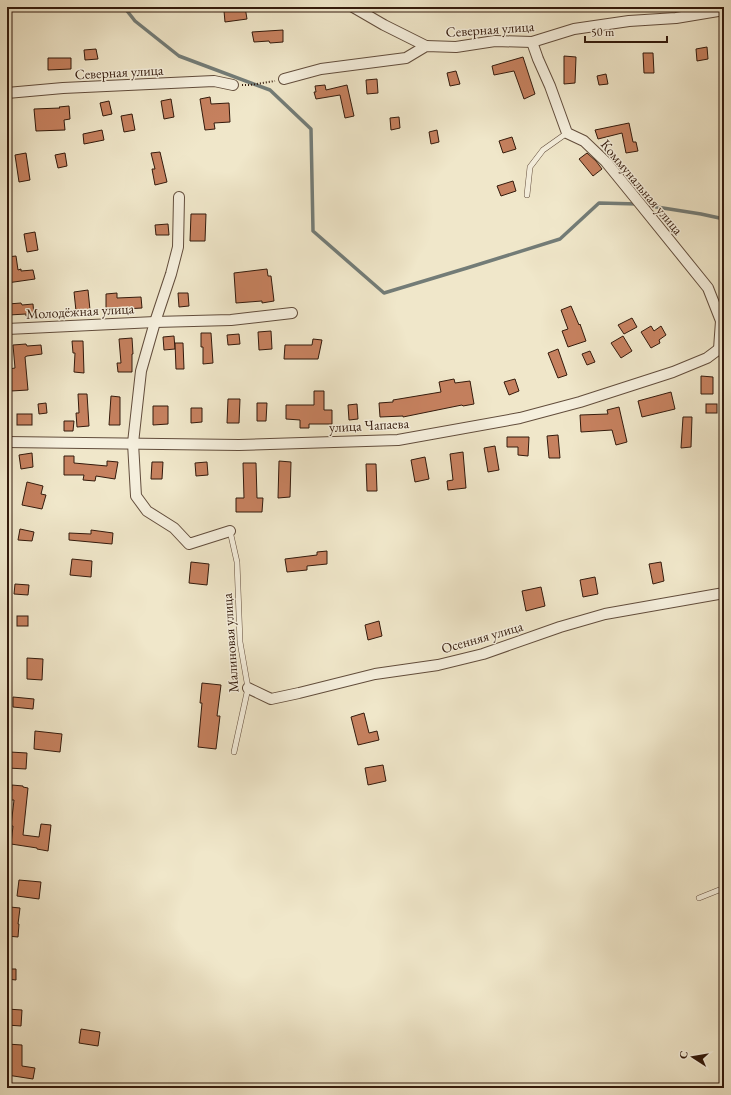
<svg xmlns="http://www.w3.org/2000/svg" width="731" height="1095" font-family="'EB Garamond',serif">
<style>
.lines{fill:none;stroke-linecap:round;stroke-linejoin:round}
.stream{stroke:#737c77;stroke-width:3.5}
.building{fill:#c6815f;stroke:#331a0c}
.service-casing{stroke:#624d3c;stroke-width:6}
.minor-casing{stroke:#624d3c;stroke-width:12}
.path{stroke:#331a0c;stroke-width:2;stroke-dasharray:1 2;stroke-linecap:butt}
.service{stroke:#f5efdd;stroke-width:5}
.minor{stroke:#f5efdd;stroke-width:10}
.labels{text-anchor:middle;dominant-baseline:central;stroke-width:3;stroke-linejoin:round;paint-order:stroke}
.street-label{font-size:14px;fill:#331a0c;stroke:#f5efdd}
</style>
<rect width="100%" height="100%" fill="#f0e7ca"/>
<filter id="stains"><feTurbulence type="fractalNoise" baseFrequency=".005" numOctaves="4"/><feColorMatrix values="0 0 0 0 .2 0 0 0 0 .09 0 0 0 0 .02 0 0 0 .5 -.17"/></filter>
<radialGradient id="worn" r=".72"><stop offset=".6" stop-color="#630" stop-opacity="0"/><stop offset="1" stop-color="#630" stop-opacity=".3"/></radialGradient>
<g class="lines">
<g class="stream">
<polyline points="124,7 135,21 179,56 270,90 311,129 313,231 384,293 467,268 560,239 599,203 638,204"/>
<polyline points="644,205 701,214 724,219"/>
</g>
</g>
<g class="building">
<polygon points="231,7 245,7 247,19 225,22 224,11 231,10"/>
<polygon points="283,30 283,42 270,43 269,41 254,42 252,32"/>
<polygon points="707,47 708,59 697,61 696,49"/>
<polygon points="96,49 98,59 85,60 84,50"/>
<polygon points="643,53 653,53 654,73 644,73"/>
<polygon points="564,56 576,57 575,83 564,84"/>
<polygon points="523,57 535,94 524,99 514,71 494,75 492,66"/>
<polygon points="48,58 71,58 71,69 48,70"/>
<polygon points="456,71 460,84 450,86 447,73"/>
<polygon points="606,74 608,84 599,85 597,76"/>
<polygon points="377,79 378,93 367,94 366,80"/>
<polygon points="325,85 326,90 347,85 354,116 345,118 340,95 316,99 314,92 316,92 315,86"/>
<polygon points="210,97 211,104 229,103 230,122 214,123 215,129 205,130 200,99"/>
<polygon points="171,99 174,117 164,119 161,101"/>
<polygon points="109,101 112,114 103,116 100,103"/>
<polygon points="69,106 70,119 64,120 65,130 36,131 34,109 60,108 59,107"/>
<polygon points="132,114 135,130 124,132 121,116"/>
<polygon points="399,117 400,128 391,130 390,118"/>
<polygon points="629,123 633,142 636,142 638,151 626,153 622,133 598,139 595,130"/>
<polygon points="102,130 104,140 84,144 83,134"/>
<polygon points="437,130 439,142 431,144 429,132"/>
<polygon points="512,137 516,149 503,153 499,141"/>
<polygon points="160,152 167,182 155,185 152,169 155,169 151,153"/>
<polygon points="26,153 30,180 19,182 15,155"/>
<polygon points="65,153 67,166 58,168 55,155"/>
<polygon points="587,153 596,161 602,169 593,176 579,159"/>
<polygon points="513,181 516,191 501,196 497,186"/>
<polygon points="191,214 206,214 205,241 190,241"/>
<polygon points="168,224 169,235 156,235 155,225"/>
<polygon points="35,232 38,250 27,252 24,234"/>
<polygon points="16,256 18,270 21,269 21,271 33,270 35,279 7,283 7,257"/>
<polygon points="267,269 268,276 271,276 274,301 262,303 262,301 236,303 234,273"/>
<polygon points="88,290 90,310 76,311 74,292"/>
<polygon points="117,293 117,298 141,297 142,308 106,310 106,294"/>
<polygon points="178,293 188,293 189,306 179,307"/>
<polygon points="21,303 22,305 33,304 34,315 26,316 26,314 9,315 8,304"/>
<polygon points="571,306 579,325 580,324 586,341 568,347 562,331 568,329 561,310"/>
<polygon points="632,318 637,327 624,334 618,325"/>
<polygon points="651,326 654,331 661,326 666,335 659,340 660,343 651,348 641,332"/>
<polygon points="271,331 272,349 259,350 258,332"/>
<polygon points="201,333 211,333 213,363 203,364 203,347 201,347"/>
<polygon points="239,334 240,344 228,345 227,335"/>
<polygon points="174,336 175,349 164,350 163,337"/>
<polygon points="623,336 632,351 621,358 611,343"/>
<polygon points="132,338 133,354 132,354 132,372 118,372 117,363 121,363 119,339"/>
<polygon points="313,339 322,340 318,359 284,359 285,345 312,345"/>
<polygon points="72,341 83,341 84,373 74,372 75,353 73,353"/>
<polygon points="175,343 183,343 184,369 176,369"/>
<polygon points="26,344 27,346 41,345 42,354 27,356 25,357 28,390 11,391 9,369 15,368 13,345"/>
<polygon points="558,349 567,375 558,378 548,353"/>
<polygon points="590,351 595,362 587,365 582,354"/>
<polygon points="701,376 713,377 713,394 701,394"/>
<polygon points="454,379 455,383 470,381 474,404 463,406 462,405 403,417 403,416 380,417 379,403 393,402 393,400 441,392 439,382"/>
<polygon points="515,379 519,391 509,395 504,382"/>
<polygon points="314,391 324,391 324,410 332,410 332,424 309,424 309,428 300,428 300,420 286,419 286,405 314,405"/>
<polygon points="671,392 675,409 642,417 638,401"/>
<polygon points="78,394 87,394 89,426 77,427 76,413 79,413"/>
<polygon points="111,396 120,397 120,425 109,425"/>
<polygon points="228,399 240,399 239,423 227,423"/>
<polygon points="46,403 47,413 39,414 38,404"/>
<polygon points="257,403 267,403 266,421 257,421"/>
<polygon points="357,404 358,419 349,420 348,405"/>
<rect x="706" y="404" width="11" height="9"/>
<polygon points="153,406 168,406 168,424 153,425"/>
<polygon points="619,407 627,442 616,445 612,430 581,432 580,415 608,414 607,410"/>
<polygon points="191,408 202,408 202,422 191,423"/>
<rect x="17" y="414" width="15" height="11"/>
<polygon points="683,417 692,417 691,447 681,448"/>
<polygon points="64,421 74,421 73,431 64,431"/>
<polygon points="558,435 560,458 549,458 547,436"/>
<polygon points="507,437 529,437 528,456 518,455 518,447 507,447"/>
<polygon points="495,446 499,470 488,472 484,448"/>
<polygon points="463,452 466,488 448,490 447,481 453,480 450,454"/>
<polygon points="32,453 33,467 21,469 19,455"/>
<polygon points="64,456 74,456 74,463 107,466 107,461 118,462 115,479 96,476 95,481 83,480 84,475 64,475"/>
<polygon points="425,457 429,479 415,482 411,460"/>
<polygon points="279,461 291,462 290,497 278,498"/>
<polygon points="152,462 163,462 162,479 151,479"/>
<polygon points="207,462 208,475 196,476 195,463"/>
<polygon points="243,463 256,463 257,498 263,498 262,512 236,512 236,498 244,498"/>
<polygon points="366,464 376,464 377,491 367,491"/>
<polygon points="27,482 43,486 41,494 46,495 42,509 22,505"/>
<polygon points="20,529 34,532 32,541 18,540"/>
<polygon points="91,530 113,533 112,544 69,540 69,533 91,534"/>
<polygon points="327,551 327,564 307,566 307,570 287,572 285,559 317,555 317,552"/>
<polygon points="72,559 92,561 91,577 70,575"/>
<polygon points="191,562 209,564 207,585 189,583"/>
<polygon points="661,562 664,581 653,584 649,564"/>
<polygon points="595,577 598,594 583,597 580,580"/>
<polygon points="15,584 29,585 28,595 14,594"/>
<polygon points="541,587 545,606 526,611 522,591"/>
<rect x="17" y="616" width="11" height="10"/>
<polygon points="379,621 382,636 368,640 365,625"/>
<polygon points="27,658 43,659 42,680 27,679"/>
<polygon points="202,683 221,685 217,716 220,716 216,749 198,747 202,703 200,703"/>
<polygon points="13,697 34,699 33,709 13,707"/>
<polygon points="364,713 369,733 377,731 379,740 358,745 351,717"/>
<polygon points="35,731 62,734 60,752 34,749"/>
<polygon points="10,752 27,753 26,769 8,768"/>
<polygon points="383,765 386,781 368,785 365,768"/>
<polygon points="12,785 23,786 23,787 28,788 23,835 39,837 41,824 51,825 48,851 37,849 37,848 11,844 13,826 11,826 14,800 11,800"/>
<polygon points="19,880 41,882 39,899 17,896"/>
<polygon points="10,907 20,908 18,924 19,924 18,937 7,936 7,924"/>
<polygon points="7,969 16,969 16,980 7,979"/>
<polygon points="7,1009 22,1010 21,1026 7,1025"/>
<polygon points="81,1029 100,1032 98,1046 79,1043"/>
<polygon points="7,1044 22,1045 22,1066 35,1068 33,1079 7,1075"/>
</g>
<g class="lines">
<g class="service-casing">
<g id="service">
<polyline points="527,195 530,167 543,150 567,133"/>
<polyline points="230,531 237,562 240,642 248,688 234,752"/>
<polyline points="699,898 724,888"/>
</g>
</g>
<g class="minor-casing">
<g id="minor">
<polyline points="353,7 384,25 426,46"/>
<polyline points="532,42 538,59 550,86 567,133 584,141 606,162 641,205 708,288 721,321 719,349 724,348"/>
<polyline points="284,79 321,69 406,58 426,46 456,47 495,41 532,42 574,29 629,21 676,18 724,10"/>
<polyline points="7,93 63,88 214,81 233,85"/>
<polyline points="179,197 178,247 171,274 155,322 141,371 133,443 136,496 147,511 174,528 189,544 230,531"/>
<polyline points="7,329 155,322 231,320 292,313"/>
<polyline points="7,442 239,445 398,440 520,418 580,402 673,372 707,358 719,349"/>
<polyline points="248,688 271,699 299,693 375,674 438,665 483,654 560,627 605,614 724,593"/>
</g>
</g>
<polyline class="path" points="242,85 250,85 275,81"/>
<use href="#service" class="service"/>
<use href="#minor" class="minor"/>
</g>
<g class="labels">
<g class="street-label">
<text transform="translate(490 29) rotate(-4)">Северная улица</text>
<text transform="translate(119 72) rotate(-3)">Северная улица</text>
<text transform="translate(642 187) rotate(50)">Коммунальная улица</text>
<text transform="translate(80 311) rotate(-3)">Молодёжная улица</text>
<text transform="translate(369 425) rotate(-3)">улица Чапаева</text>
<text transform="translate(482 637) rotate(-16)">Осенняя улица</text>
<text transform="translate(230 643) rotate(-94)">Малиновая улица</text>
</g>
</g>
<rect width="731" height="1095" fill="none" stroke="#f0e7ca" stroke-width="24"/>
<rect x="8" y="8" width="715" height="1079" fill="none" stroke="#331a0c" stroke-width="2"/>
<rect x="12" y="12" width="707" height="1071" fill="none" stroke="#331a0c"/>
<g transform="translate(693 1057) rotate(282)" stroke="#f5efdd" stroke-width="3" paint-order="stroke">
<path d="M0-3L7 15L0 10L-7 15Z" fill="#331a0c"/>
<text y="-6" font-size="11" font-weight="bold" text-anchor="middle" fill="#331a0c">С</text>
</g>
<path d="M585 36v6h82v-6" fill="none" stroke="#331a0c" stroke-width="2"/>
<text x="591" y="36" font-size="12" fill="#331a0c" stroke="#f5efdd" stroke-width="3" paint-order="stroke">50 m</text>
<rect width="100%" height="100%" filter="url(#stains)"/>
<rect width="100%" height="100%" fill="url(#worn)"/>
</svg>
